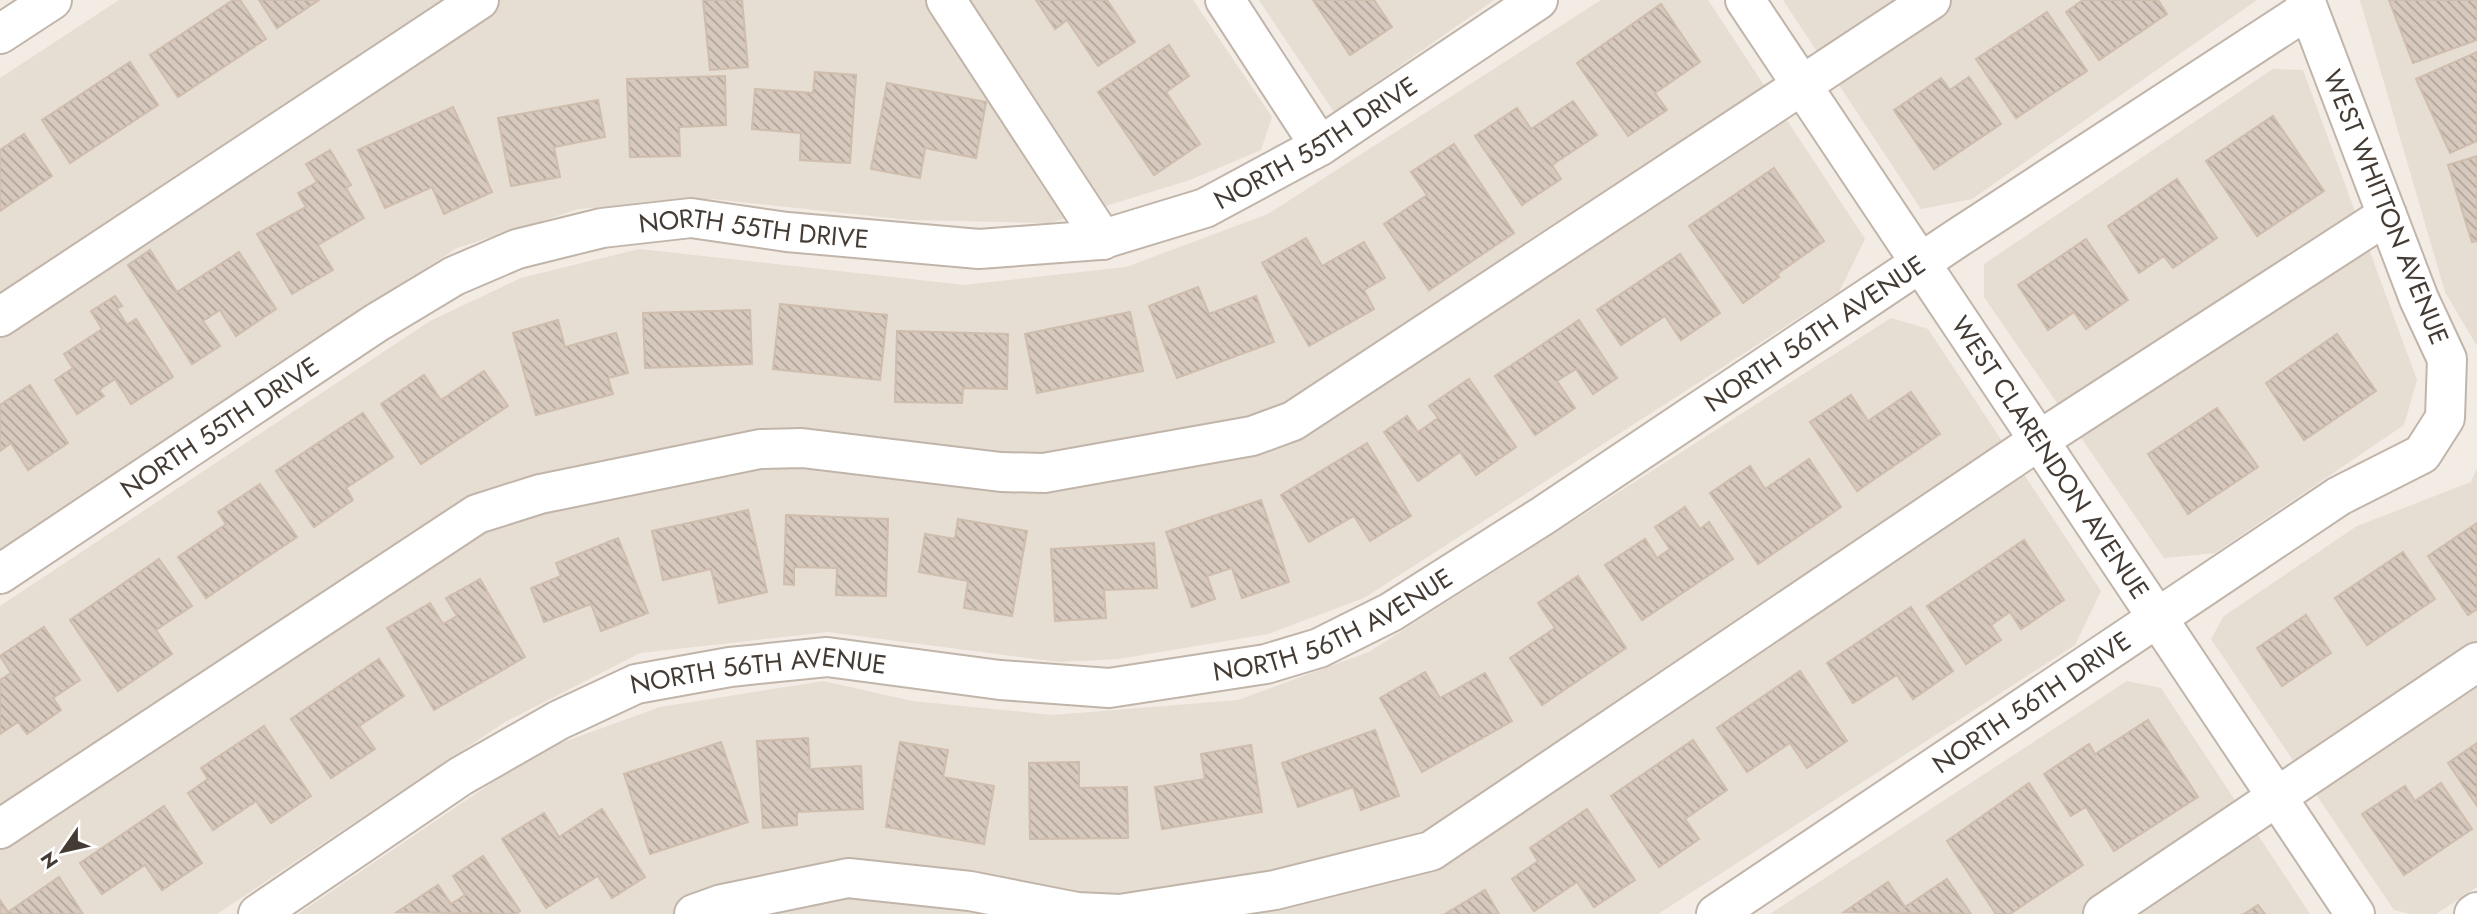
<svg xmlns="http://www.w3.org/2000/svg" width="2477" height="914" font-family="Jost,sans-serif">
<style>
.residential{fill:#e6ddd3}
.building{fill:url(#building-back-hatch);stroke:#cfbdad;stroke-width:2}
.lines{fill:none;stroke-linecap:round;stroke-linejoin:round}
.minor-casing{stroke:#c1b5aa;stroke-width:42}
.minor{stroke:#fff;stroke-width:38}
.labels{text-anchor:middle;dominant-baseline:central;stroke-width:6;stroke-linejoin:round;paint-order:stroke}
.street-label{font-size:26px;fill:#443c34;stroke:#fff}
</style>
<defs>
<pattern id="building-back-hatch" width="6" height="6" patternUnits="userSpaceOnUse" patternTransform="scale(1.75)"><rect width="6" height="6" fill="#d7c9bd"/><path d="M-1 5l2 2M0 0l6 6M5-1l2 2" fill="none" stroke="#b0a49a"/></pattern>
</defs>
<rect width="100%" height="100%" fill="#f2ece5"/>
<g class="residential">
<polygon points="119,0 1193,0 1272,117 1261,150 1190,180 1050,223 909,220 713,199 579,209 457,248 0,549 0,78"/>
<polygon points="1259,0 1494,0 1334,112"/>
<polygon points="1601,0 1708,0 1865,239 1839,292 1364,598 1268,634 1118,659 1059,662 828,632 640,653 505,722 217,914 0,914 0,606 430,321 521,278 639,249 964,285 1126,267 1268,214"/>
<polygon points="1783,0 2257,0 1972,199 1921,209"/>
<polygon points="2360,0 2477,0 2477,346 2445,292"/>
<polygon points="2273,69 2303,70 2417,380 2404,425 2215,553 2164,558 1984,297 1984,264"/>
<polygon points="1891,318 1928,329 2101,591 2075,645 1658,914 298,914 539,751 660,707 823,681 912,701 1053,715 1238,700 1369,652"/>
<polygon points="2477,468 2477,887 2436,914 2410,914 2394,910 2211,639 2224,616 2357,526 2471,482"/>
<polygon points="2127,681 2161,688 2310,914 1770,914"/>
</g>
<g class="building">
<polygon points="233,0 240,0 266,39 178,97 150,55"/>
<polygon points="259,0 319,0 277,28"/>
<polygon points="703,0 742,0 748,67 710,70"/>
<polygon points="1036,0 1107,0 1135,42 1098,66 1067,20 1055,29"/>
<polygon points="1313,0 1374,0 1392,27 1350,55"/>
<polygon points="2083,0 2158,0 2167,14 2099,60 2066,12"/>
<polygon points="2389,0 2477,0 2477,40 2413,63"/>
<polygon points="1661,4 1700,62 1655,93 1667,110 1628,136 1577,63"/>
<polygon points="2047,12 2087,71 2016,118 1976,59"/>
<polygon points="1169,45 1189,76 1166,92 1200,144 1154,175 1098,92"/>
<polygon points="2477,52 2477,141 2450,153 2416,79"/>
<polygon points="130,62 158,105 70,163 42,120"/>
<polygon points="815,72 856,75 850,163 800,160 801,133 752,129 755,89 813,93"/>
<polygon points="725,76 726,125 679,127 680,156 630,157 627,79"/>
<polygon points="1969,77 2001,124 1934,169 1894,110 1941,78 1950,90"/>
<polygon points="887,83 986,102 976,158 925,148 920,178 871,169"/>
<polygon points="598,100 605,137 554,147 560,177 511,186 498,118"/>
<polygon points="1573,101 1597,135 1552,165 1561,179 1522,205 1475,136 1517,108 1531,129"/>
<polygon points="453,107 492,192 444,214 432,187 385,208 358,150"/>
<polygon points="2273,116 2324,191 2257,236 2206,161"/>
<polygon points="24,134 52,176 0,211 0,150"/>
<polygon points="1454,144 1514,233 1429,290 1384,224 1427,195 1411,172"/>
<polygon points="330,150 351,185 346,188 364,218 318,245 333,270 292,294 257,234 306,207 298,193 317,182 306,164"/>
<polygon points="2477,156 2477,241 2472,242 2448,165"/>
<polygon points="1774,168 1824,241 1777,274 1779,277 1743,303 1689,226"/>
<polygon points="2177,179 2217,238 2173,268 2164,256 2139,273 2108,226"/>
<polygon points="1306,238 1322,266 1364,242 1385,278 1364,290 1374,309 1309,346 1262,263"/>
<polygon points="2086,239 2128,300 2086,329 2074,312 2048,330 2018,285"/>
<polygon points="150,250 177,292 239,252 276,309 236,336 220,310 203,321 220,346 192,364 128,265"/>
<polygon points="1680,254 1720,313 1681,340 1665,316 1621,345 1597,310"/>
<polygon points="1198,287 1209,314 1256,296 1274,342 1177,378 1149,306"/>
<polygon points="115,296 122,306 117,309 127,325 136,319 173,377 131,404 115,379 99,390 104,396 77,414 55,380 73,368 64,354 102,329 91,311"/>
<polygon points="780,304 887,315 880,380 773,369"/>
<polygon points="750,310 752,364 645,368 643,313"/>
<polygon points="1130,312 1143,371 1037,393 1025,334"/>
<polygon points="558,320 565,347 616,333 628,373 608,378 613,394 536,415 513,333"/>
<polygon points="1579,320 1617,378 1593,394 1576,369 1557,381 1575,408 1535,435 1495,376"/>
<polygon points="897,331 1008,334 1007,389 963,388 962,403 895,402"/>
<polygon points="2337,334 2376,391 2304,440 2266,383"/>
<polygon points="484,371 508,406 421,464 381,404 424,375 441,400"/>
<polygon points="1469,379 1516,447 1476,475 1460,452 1418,481 1384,432 1407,416 1418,432 1438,418 1429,406"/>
<polygon points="30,385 68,443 28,470 11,443 0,451 0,405"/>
<polygon points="1911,392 1940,434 1857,491 1810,422 1851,395 1868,421"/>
<polygon points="2217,408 2258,467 2188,514 2148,454"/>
<polygon points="363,413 393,457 346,488 353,500 314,527 276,471"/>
<polygon points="1367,443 1411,516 1370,541 1354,516 1309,542 1281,495"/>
<polygon points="1809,459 1841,507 1758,564 1710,493 1750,466 1765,489"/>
<polygon points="260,484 297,537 206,598 178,557 226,524 218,512"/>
<polygon points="1261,500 1289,582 1242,598 1232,568 1207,576 1215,599 1192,607 1166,532"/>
<polygon points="1685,507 1700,529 1709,522 1733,559 1642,620 1605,565 1645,539 1657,558 1670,549 1655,527"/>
<polygon points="748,510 767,592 719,603 711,569 663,580 652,531"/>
<polygon points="786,515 888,519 886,596 836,595 837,568 794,567 794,585 784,584"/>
<polygon points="958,519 1027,531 1012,616 964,608 968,581 919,572 925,534 955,539"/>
<polygon points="2477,523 2477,609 2468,615 2428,556"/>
<polygon points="618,538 648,613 601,631 591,604 544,622 531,588 561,576 556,563"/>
<polygon points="2024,540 2064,600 2021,629 2010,612 1991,625 2001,640 1966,664 1927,606"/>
<polygon points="1154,543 1157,588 1104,590 1106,618 1055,621 1051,549"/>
<polygon points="2403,552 2435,599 2367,645 2335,598"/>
<polygon points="159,559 192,606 156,630 172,654 118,691 70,620"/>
<polygon points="1578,576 1626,648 1542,705 1510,658 1555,628 1538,603"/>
<polygon points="480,579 525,657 434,710 387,628 430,603 443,624 457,616 446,598"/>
<polygon points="1911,607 1953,671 1913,699 1897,675 1853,703 1827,663"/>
<polygon points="2306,615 2331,653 2282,686 2257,648"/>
<polygon points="44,627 80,680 53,698 61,710 27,734 18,722 0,734 0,680 11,673 0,656"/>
<polygon points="379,659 404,696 359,726 375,749 331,778 291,719"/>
<polygon points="1800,671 1847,741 1807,768 1790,743 1747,772 1717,728"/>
<polygon points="1425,672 1440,698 1485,673 1512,721 1422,772 1380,698"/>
<polygon points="2148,720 2198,797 2114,851 2086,807 2071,816 2044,774 2089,744 2095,754"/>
<polygon points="264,726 311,796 271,823 256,801 213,830 188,793 208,779 201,768"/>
<polygon points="1375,730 1399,796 1361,810 1353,787 1298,807 1282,763"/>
<polygon points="808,738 810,769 861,766 863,809 797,812 797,825 763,828 757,741"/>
<polygon points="1693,740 1727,790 1685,819 1699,839 1659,867 1611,796"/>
<polygon points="721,742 748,822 650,854 624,774"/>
<polygon points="900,742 948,750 943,777 994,786 984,844 886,827"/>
<polygon points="2477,743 2477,806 2448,763"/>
<polygon points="1251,745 1262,812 1162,829 1155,787 1205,779 1201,754"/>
<polygon points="1079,762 1079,788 1127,787 1128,838 1030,839 1029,763"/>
<polygon points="2029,783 2083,865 2010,914 1996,914 1947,841"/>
<polygon points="2441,783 2472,829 2404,875 2362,814 2405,786 2415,801"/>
<polygon points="164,806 202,863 162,890 145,865 102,894 80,863"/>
<polygon points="602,809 645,877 612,898 598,876 546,908 502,839 544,813 559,837"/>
<polygon points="1587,809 1635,880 1594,907 1577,882 1534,911 1512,879 1538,861 1530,848"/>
<polygon points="483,856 520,911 516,914 397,912 438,885 451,904 465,895 453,876"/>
<polygon points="59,877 83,914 0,914 0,900 8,912"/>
<polygon points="1947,879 1971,914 1844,912 1888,882 1905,907"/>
<polygon points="1485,890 1499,914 1445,914"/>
<polygon points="2258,905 2265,914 2244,914"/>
</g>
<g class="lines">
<g class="minor-casing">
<g id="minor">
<polyline points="946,0 1103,240"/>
<polyline points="1225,0 1320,146"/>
<path id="s1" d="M 1745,0 L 2355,914"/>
<polyline points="0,34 52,0"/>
<polyline points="0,317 479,0"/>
<path id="s2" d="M 0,574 L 376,323 L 454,276 L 517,249 L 602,228 L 691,218 L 787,232 L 979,249 L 1100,240 L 1205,208 L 1320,146 L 1538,0"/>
<polyline points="0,829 477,514 540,494 760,449 802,448 1001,472 1044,473 1252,436 1293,421 1931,0"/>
<path id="s3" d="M 258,914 L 461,776 L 559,720 L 636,684 L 730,667 L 827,657 L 1000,680 L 1109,688 L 1266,664 L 1319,648 L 1391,612 L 1544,515 L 1956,239 L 2307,10"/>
<polyline points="694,914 722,904 848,878 970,891 1077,912 1120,914 1275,890 1431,851 2038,441 2387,215"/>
<path id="s4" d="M 1716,914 L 2339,496 L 2422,454 L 2445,418 L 2447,359 L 2419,299 L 2305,0"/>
<polyline points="2103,914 2477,662"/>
<polyline points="2474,914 2477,912"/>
</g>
</g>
<use href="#minor" class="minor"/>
</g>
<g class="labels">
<g class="street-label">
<text stroke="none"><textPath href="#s2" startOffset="1438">NORTH 55TH DRIVE</textPath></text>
<text transform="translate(2386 207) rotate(68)">WEST WHITTON AVENUE</text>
<text stroke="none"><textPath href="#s2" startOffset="852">NORTH 55TH DRIVE</textPath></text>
<text stroke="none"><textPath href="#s3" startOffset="1722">NORTH 56TH AVENUE</textPath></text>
<text stroke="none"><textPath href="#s2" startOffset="264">NORTH 55TH DRIVE</textPath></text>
<text stroke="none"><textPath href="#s1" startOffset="550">WEST CLARENDON AVENUE</textPath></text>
<text stroke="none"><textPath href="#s3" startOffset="1155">NORTH 56TH AVENUE</textPath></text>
<text stroke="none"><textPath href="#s3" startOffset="567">NORTH 56TH AVENUE</textPath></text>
<text stroke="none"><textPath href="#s4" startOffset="380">NORTH 56TH DRIVE</textPath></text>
</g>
</g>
<g transform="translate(63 851) rotate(236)" stroke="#ffffff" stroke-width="5" paint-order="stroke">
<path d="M0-5L12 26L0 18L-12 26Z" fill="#443c34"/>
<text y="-10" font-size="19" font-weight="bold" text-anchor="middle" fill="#443c34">N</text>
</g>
</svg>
